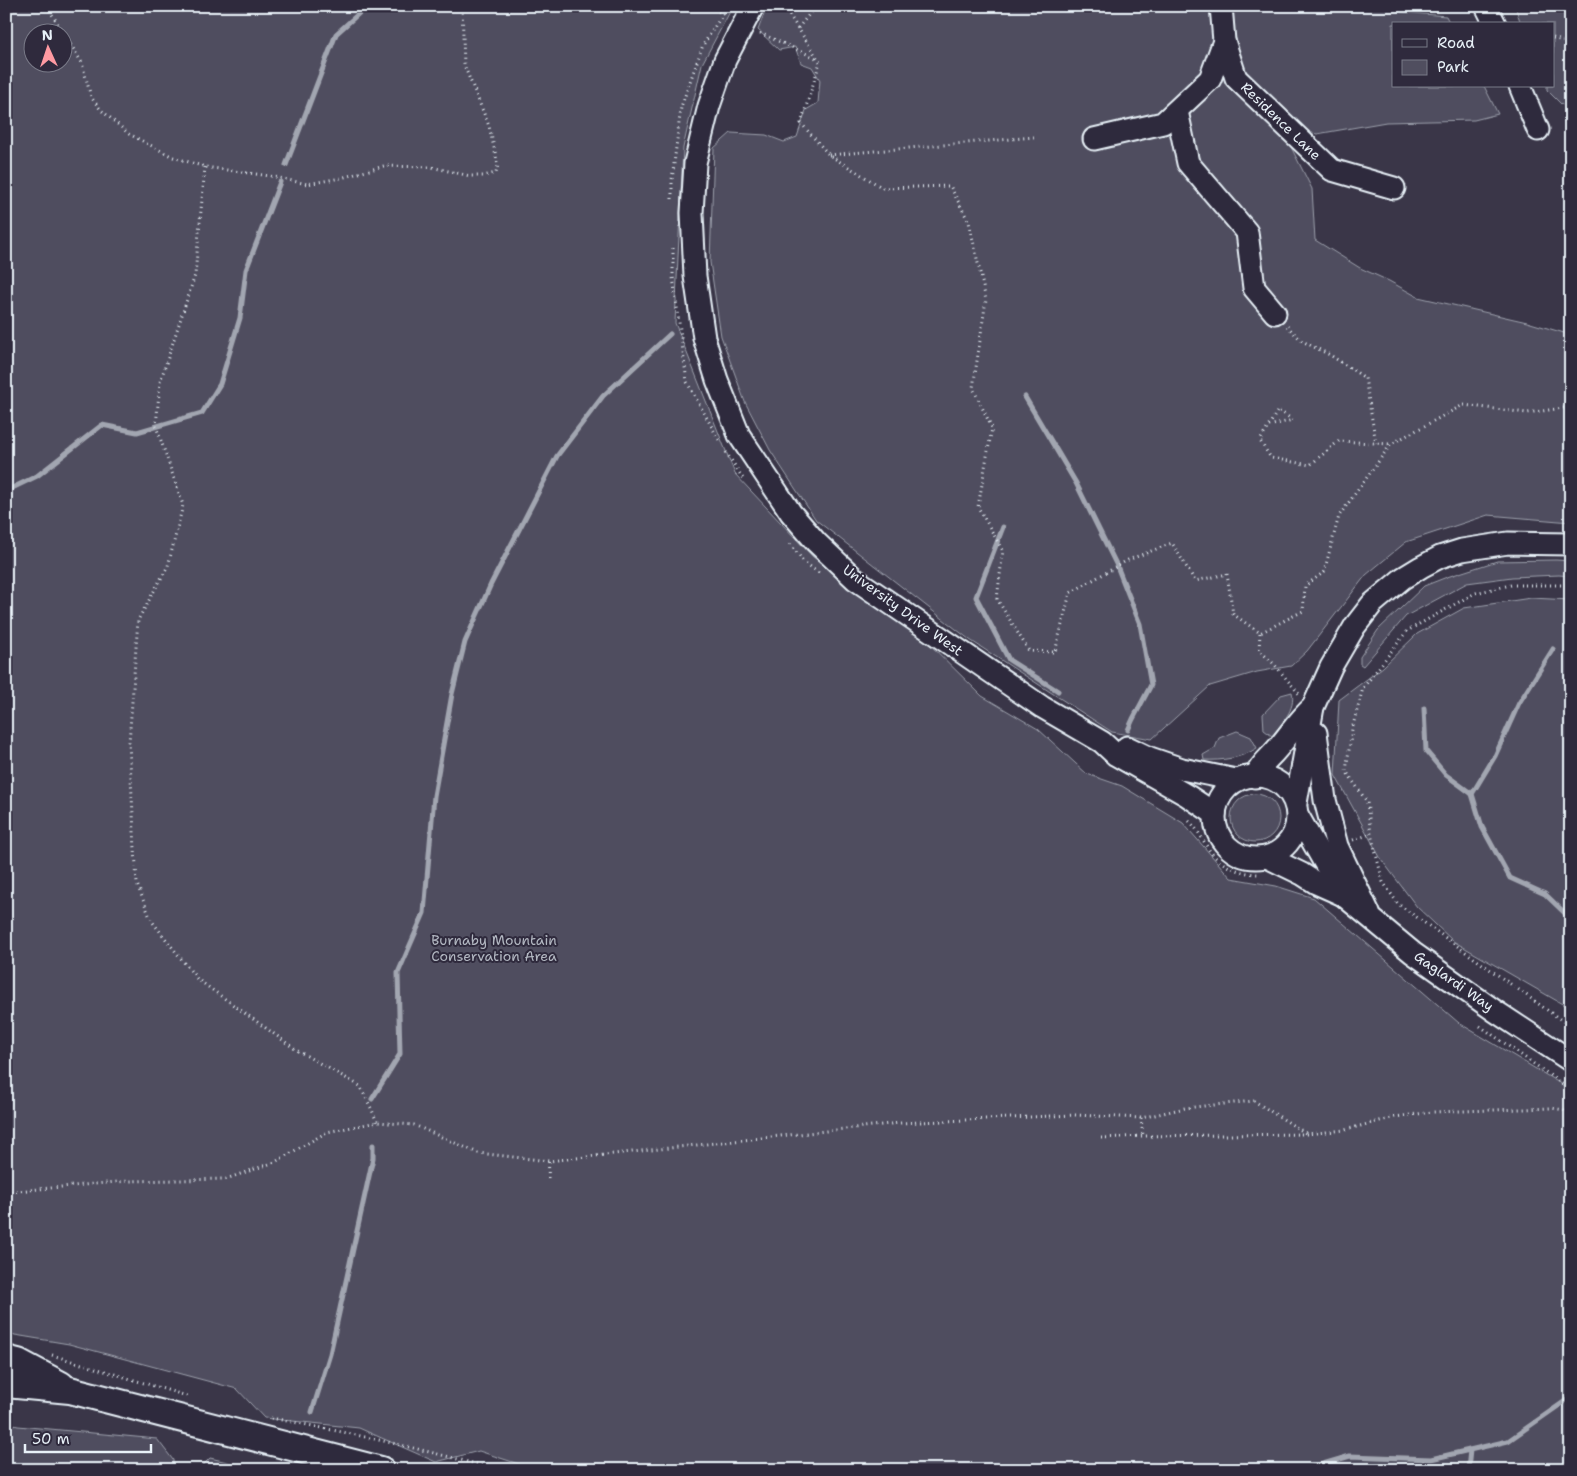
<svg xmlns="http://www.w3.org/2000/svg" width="1577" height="1476" font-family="'Shantell Sans',sans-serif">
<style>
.green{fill:#504e5f;stroke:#9ca0ac;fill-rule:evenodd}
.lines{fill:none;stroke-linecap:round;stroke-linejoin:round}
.stream{stroke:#a2a6b1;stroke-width:5}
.minor-casing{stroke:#e8f1f8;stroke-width:25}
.major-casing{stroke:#e8f1f8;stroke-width:30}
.path{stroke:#e8f1f8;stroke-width:3;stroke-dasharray:1 4;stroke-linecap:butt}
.minor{stroke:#2f2a3d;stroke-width:21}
.major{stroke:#2f2a3d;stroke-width:26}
.labels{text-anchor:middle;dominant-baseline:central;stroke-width:4;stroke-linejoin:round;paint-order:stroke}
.street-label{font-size:14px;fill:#e8f1f8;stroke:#2f2a3d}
.park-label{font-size:14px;fill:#b3b8c2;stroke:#2f2a3d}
</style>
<rect width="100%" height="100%" fill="#3a3648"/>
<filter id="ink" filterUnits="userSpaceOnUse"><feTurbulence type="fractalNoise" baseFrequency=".02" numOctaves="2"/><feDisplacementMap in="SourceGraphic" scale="10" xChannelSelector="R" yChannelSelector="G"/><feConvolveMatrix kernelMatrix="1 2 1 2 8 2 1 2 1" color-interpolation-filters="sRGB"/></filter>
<g filter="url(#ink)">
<g class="green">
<path d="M 6,6 L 733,6 L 702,64 L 683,148 L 675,323 L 735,474 L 813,557 L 911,626 L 982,696 L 1038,729 L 1087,774 L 1122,786 L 1183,823 L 1231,878 L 1276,886 L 1314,898 L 1459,1023 L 1571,1090 L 1571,1470 L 537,1470 L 479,1451 L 436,1462 L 359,1428 L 264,1418 L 237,1389 L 69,1344 L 15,1335 L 6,1332 ZM 32,32 L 62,32 L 62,62 L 32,62 Z"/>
<polygon points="767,6 1216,6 1213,44 1275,115 1312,189 1315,240 1360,268 1389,281 1418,297 1527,322 1571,335 1571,522 1488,515 1406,542 1366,575 1307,651 1291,666 1257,672 1210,686 1152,739 1112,732 970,640 816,520 770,450 745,402 721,336 710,262 714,148 731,133 766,135 784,142 797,137 806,110 818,103 820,80 812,67 801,63 795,47 779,50 758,30"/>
<polygon points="1235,6 1388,6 1402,12 1446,16 1450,24 1393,24 1393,86 1484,86 1498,114 1474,120 1386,122 1317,134 1291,128 1236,59 1233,13"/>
<polygon points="1515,6 1571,6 1571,109 1561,104 1547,90 1547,86 1553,86 1553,24 1521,24"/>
<polygon points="1556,560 1571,561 1571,576 1559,575 1512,577 1467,583 1406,616 1363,666 1360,664 1360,657 1378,630 1424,586 1447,577 1497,561"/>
<polygon points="1531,598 1571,600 1571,1009 1453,941 1417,907 1381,859 1335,775 1339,700 1383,667 1417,634 1464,608"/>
<path d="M 1292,692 C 1296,710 1282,722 1272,736 L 1264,730 L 1263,714 L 1281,695 Z"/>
<path d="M 1237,731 L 1251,737 L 1257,748 C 1242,758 1222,761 1204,760 L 1203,755 L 1215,748 L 1219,738 Z"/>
<circle cx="1255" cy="818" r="24"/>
<polygon points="6,1423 18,1426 157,1439 173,1460 173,1470 6,1470"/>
<polygon points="210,1458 262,1470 198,1470"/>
</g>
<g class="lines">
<g class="stream">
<polyline points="286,165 336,34 367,6"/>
<polyline points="1025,397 1076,483 1117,566 1140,624 1151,685 1133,719 1128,730"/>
<polyline points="6,491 37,476 102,425 137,432 202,413 220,384 240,318 246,270 280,182"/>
<polyline points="1003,527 976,597 1009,660 1058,691"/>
<polyline points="1424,708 1426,751 1446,775 1472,794 1482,827 1510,878 1545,894 1571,919"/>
<polyline points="1472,794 1495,756 1519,703 1553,649"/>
<polyline points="372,1099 400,1054 398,973 424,913 434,796 452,694 465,642 491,584 557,456 603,396 670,334"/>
<polyline points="312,1412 330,1354 373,1158 373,1145"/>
<polyline points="1303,1470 1350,1456 1431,1459 1508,1441 1571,1397"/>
<polyline points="1468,1470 1470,1450"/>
</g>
<g class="minor-casing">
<g id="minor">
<polyline points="753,6 725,60 709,106 695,163 692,213 695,276 704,338 717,380 739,435 791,513 816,542 855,579 1042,707 1102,742 1116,755 1188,796 1215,814"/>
<polyline points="1221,6 1224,41 1236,78 1332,170 1394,188"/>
<polyline points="1486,6 1495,24"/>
<polyline points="1520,86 1538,130"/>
<polyline points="1177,111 1188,163 1247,232 1254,288 1275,313"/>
<polyline points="1094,139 1163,123 1210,79 1224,41"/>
<polyline points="1316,733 1325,800 1337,846 1369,913"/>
<polyline points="1127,747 1150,758 1182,769 1236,780"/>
<circle cx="1256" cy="817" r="41"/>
<path d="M 1255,777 C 1261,763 1268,760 1277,749 C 1290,734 1299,719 1313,707"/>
<polyline points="1296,803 1313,707 1331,667 1355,626 1372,604 1403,578 1421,567 1440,557 1462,550 1508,543 1571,544"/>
<polyline points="1298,816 1343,895"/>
<polyline points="1267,857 1302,874 1316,883 1343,895 1413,953 1495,1011 1571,1061"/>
</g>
</g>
<g class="major-casing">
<g id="major">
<polyline points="6,1359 18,1362 61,1385"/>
<polyline points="6,1384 70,1390 381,1470"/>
</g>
</g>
<g class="path">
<polyline points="47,6 82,63 91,97 101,110 129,134 173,157 205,167 270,176 307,184 341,178 384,166 431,167 470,176 483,176 496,173 498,165 489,126 464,65 462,6"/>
<polyline points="710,6 723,14"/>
<polyline points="787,6 786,10 820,62 801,123 829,155 883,188 950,186 969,222 986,300 973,388 992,428 978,507 1003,551 997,599 1029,651 1055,652 1070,593 1128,560 1172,543 1195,581 1227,574 1233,614 1260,633 1303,611 1305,586 1324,572 1339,516 1391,444 1463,405 1527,413 1571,407"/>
<polyline points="798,28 816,6"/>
<polyline points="760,33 818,59"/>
<polyline points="1553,38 1571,44"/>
<polyline points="829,155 1034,137"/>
<polyline points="205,167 195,275 160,382 156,426 183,505 168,566 138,620 129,743 137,884 151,920 197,979 298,1051 360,1086 372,1110 377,1122"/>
<polyline points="672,199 672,180 681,107 703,45 728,6"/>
<polyline points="673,248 673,277 687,382 719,440"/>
<polyline points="1287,326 1302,341 1330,355 1365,378 1376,443"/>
<polyline points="1269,426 1293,420 1278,410 1260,441 1271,458 1310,465 1339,441 1390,444"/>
<polyline points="726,452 744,480"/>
<polyline points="790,544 804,562 819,573"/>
<polyline points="1571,585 1511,585 1475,593 1407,631 1363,688 1352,729 1346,771 1367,802 1371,834 1383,882 1398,904 1571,1027"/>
<polyline points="1260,633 1259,650 1274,664 1300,695"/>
<path d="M 1189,821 C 1198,829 1203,841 1210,851 C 1222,867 1241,874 1260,874"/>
<polyline points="1353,840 1371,834"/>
<polyline points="1480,1026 1571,1090"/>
<polyline points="1141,1118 1143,1136"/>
<polyline points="1101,1138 1143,1136 1307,1134 1345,1130 1395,1117 1432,1112 1551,1108 1571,1111"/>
<polyline points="548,1178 549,1161"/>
<polyline points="6,1192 128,1181 226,1179 275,1162 327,1132 377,1122 414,1125 478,1153 549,1161 900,1123 1074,1115 1141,1118 1185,1108 1254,1101 1307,1134"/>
<polyline points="52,1355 190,1397"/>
<path d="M 271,1418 C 347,1432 423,1449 498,1470"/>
</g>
<use href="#minor" class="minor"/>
<use href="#major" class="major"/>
</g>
</g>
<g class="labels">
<g class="street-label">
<text transform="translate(1281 121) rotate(44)">Residence Lane</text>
<text transform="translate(903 610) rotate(36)">University Drive West</text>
<text transform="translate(1454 981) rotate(35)">Gaglardi Way</text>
</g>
<g class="park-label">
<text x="494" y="940">Burnaby Mountain<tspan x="494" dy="16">Conservation Area</tspan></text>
</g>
</g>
<rect width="1577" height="1476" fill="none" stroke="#2f2a3d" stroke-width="25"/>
<rect x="12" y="12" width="1552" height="1451" fill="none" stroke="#e8f1f8" stroke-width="2" filter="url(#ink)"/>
<rect x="1392" y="22" width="162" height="65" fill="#2f2a3d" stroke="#797a88"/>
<rect x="1402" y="39" width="25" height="8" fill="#2f2a3d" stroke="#797a88"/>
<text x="1437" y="48" font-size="15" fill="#e8f1f8">Road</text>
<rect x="1402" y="60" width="25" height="15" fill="#504e5f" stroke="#797a88"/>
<text x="1437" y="72" font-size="15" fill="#e8f1f8">Park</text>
<g transform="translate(48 48) rotate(357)"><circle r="24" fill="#2f2a3d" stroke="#797a88"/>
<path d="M0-4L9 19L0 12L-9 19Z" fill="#ff9aa2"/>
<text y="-8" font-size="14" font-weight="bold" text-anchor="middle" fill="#e8f1f8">N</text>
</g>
<path d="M25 1444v8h126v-8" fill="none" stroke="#e8f1f8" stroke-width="2.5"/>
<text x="32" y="1444" font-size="15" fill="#e8f1f8" stroke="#2f2a3d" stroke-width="4" paint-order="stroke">50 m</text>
</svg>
